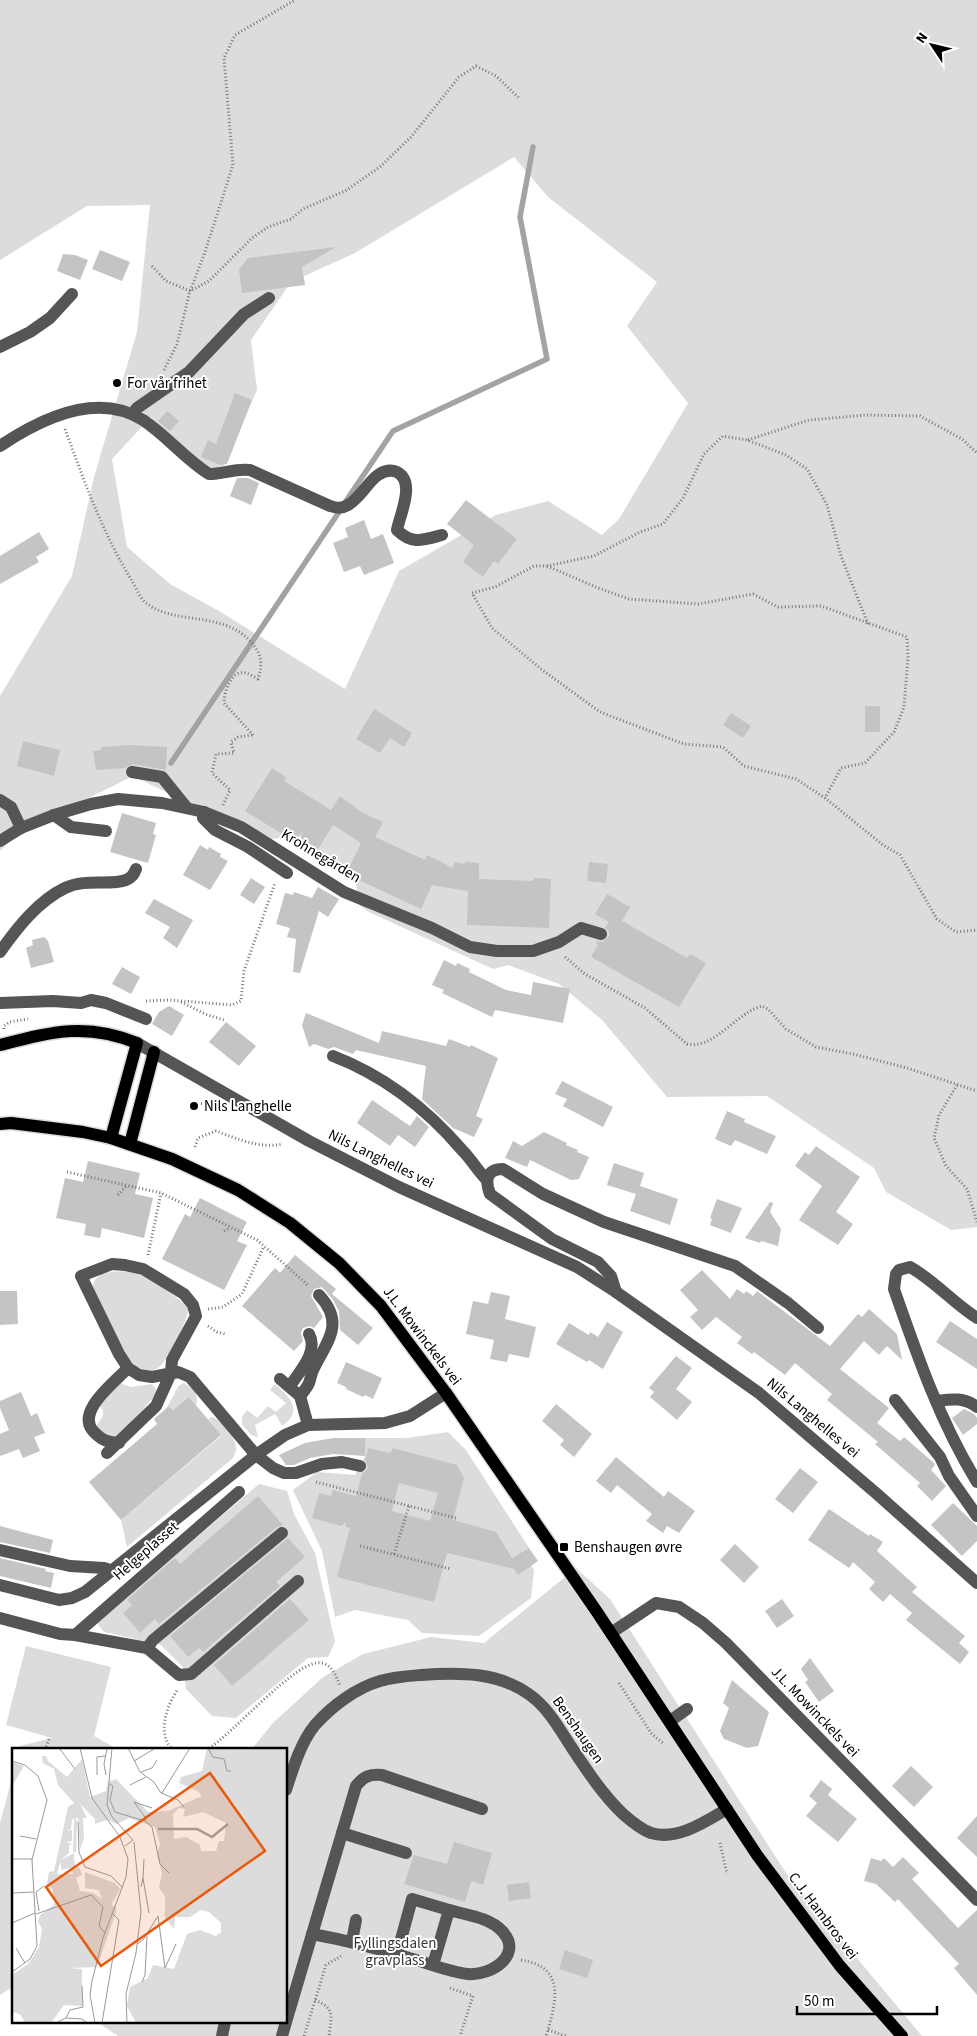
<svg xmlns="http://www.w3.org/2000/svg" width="977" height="2036" font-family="'Source Sans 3',sans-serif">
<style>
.green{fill:#dcdcdc;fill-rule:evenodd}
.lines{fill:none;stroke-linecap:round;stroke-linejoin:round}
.stream{stroke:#a3a3a3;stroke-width:5.5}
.building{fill:#c4c4c4;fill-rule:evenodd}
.major-casing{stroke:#dbdbdb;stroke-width:15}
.path{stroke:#777;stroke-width:3;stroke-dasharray:1 2.5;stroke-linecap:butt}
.minor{stroke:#555;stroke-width:12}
.major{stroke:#000;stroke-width:12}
.poi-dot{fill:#000;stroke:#fff;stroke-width:2}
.labels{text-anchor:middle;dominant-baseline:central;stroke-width:4;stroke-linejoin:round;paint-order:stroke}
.poi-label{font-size:15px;fill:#000;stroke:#fff;text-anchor:start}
.street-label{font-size:15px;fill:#000;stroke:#fff}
.park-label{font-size:15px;fill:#333;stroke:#fff}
.inset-river{fill:none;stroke:#a3a3a3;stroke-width:2.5}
.inset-road{fill:none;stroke:#999;stroke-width:1}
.view{fill:#e8590c;fill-opacity:0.15;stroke:#e8590c;stroke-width:2.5}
.inset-edge{fill:none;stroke:#000;stroke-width:2.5}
</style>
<rect width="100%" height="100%" fill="#fff"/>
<g class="green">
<path d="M 0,0 L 977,0 L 977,1227 L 951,1230 L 886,1192 L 874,1168 L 767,1096 L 667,1097 L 602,1020 L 559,984 L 508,965 L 493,969 L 369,912 L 360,906 L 354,873 L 298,835 L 265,840 L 133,776 L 18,833 L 0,851 L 0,696 L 72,576 L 94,477 L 137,332 L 150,205 L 87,206 L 0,260 ZM 514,157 L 548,197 L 657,282 L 627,326 L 688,403 L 619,519 L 602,535 L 548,501 L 496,515 L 399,571 L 345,689 L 219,611 L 170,584 L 127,547 L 112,459 L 151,417 L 217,481 L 257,390 L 251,340 L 291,282 L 355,253 Z"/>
<path d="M 132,1271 C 152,1280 173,1292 189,1309 C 186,1322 168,1364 156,1369 C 147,1373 137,1367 130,1363 L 93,1287 C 94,1269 118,1272 132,1271 Z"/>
<polygon points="117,1382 131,1387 152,1384 156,1389 155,1395 120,1438 112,1439 95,1428 103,1416 103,1410 98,1404"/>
<path d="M 183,1383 C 192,1387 200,1394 196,1405 L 189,1397 L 173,1410 L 169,1406 L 166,1409 L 178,1387 Z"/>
<path d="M 275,1384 C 290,1397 304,1411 282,1426 L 275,1414 L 255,1425 L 258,1437 L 251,1435 L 242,1424 L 242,1417 L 247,1410 L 257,1418 L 268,1406 L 276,1412 L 286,1403 L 270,1390 Z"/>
<path d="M 212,1417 C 222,1420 237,1438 236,1450 C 236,1452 234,1455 233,1458 L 127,1547 L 121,1520 L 221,1436 L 208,1419 Z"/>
<polygon points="448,1432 466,1450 529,1548 522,1552 534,1570 531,1598 479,1636 422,1633 408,1620 355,1610 335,1617 322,1551 293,1490 317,1472 355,1475 365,1456 366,1438 407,1438"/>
<polygon points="259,1484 287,1491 294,1514 315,1553 335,1642 328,1657 308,1658 236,1718 212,1716 186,1689 183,1667 161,1645 104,1632 97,1623"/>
<polygon points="576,1568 610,1599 786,1873 922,2036 118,2036 97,2022 286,2022 286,1750 251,1750 273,1723 323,1677 363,1654 431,1637 484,1643"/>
<polygon points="26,1646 111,1667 94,1736 119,1750 19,1750 20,1746 52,1738 6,1725"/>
<polygon points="14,1771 14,1986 0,1995 0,1823"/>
</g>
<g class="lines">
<g class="stream">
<polyline points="346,501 393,431 547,359 520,217 533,147"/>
<polyline points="171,763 341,509"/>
</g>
</g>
<g class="building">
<polygon points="336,247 302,267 305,285 242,293 239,270 248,258"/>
<polygon points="100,250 130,262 122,281 92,269"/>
<polygon points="63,254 75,255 88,260 80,280 57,271"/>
<polygon points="235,393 252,400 227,464 220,465 201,457 208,440 216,444"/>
<polygon points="167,411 179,421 170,431 158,421"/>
<polygon points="237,478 248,478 259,483 251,505 230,496"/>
<polygon points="466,500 517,539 498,564 494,561 483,577 463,562 474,545 447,524"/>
<polygon points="364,520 371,539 383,534 394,563 364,575 360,566 344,572 333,543 348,537 345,528"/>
<polygon points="39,532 49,549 36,557 39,562 0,584 0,556"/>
<rect x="865" y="706" width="15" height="26"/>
<polygon points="374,709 412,733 404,747 390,738 380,753 356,739"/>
<polygon points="731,713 751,726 743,738 723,725"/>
<polygon points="23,741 60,750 54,776 17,766"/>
<polygon points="129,745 167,747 166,770 133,764 125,768 96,770 93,751 102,750 101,747"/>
<polygon points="272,768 286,777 284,781 331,810 340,796 363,813 383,822 375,837 425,860 427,855 453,868 454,862 465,864 465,862 479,863 479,879 533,881 534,878 551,879 549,928 467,925 468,891 432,885 421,909 346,874 361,843 333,825 315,854 299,844 303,830 295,842 245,811"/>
<polygon points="122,813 156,823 153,834 156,835 148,863 110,852"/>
<polygon points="200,845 208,850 209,847 221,854 220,857 228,861 210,890 183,875"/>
<polygon points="589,862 608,864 606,883 587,881"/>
<polygon points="251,878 265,887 254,904 240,895"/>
<polygon points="318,887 339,899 328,917 319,911 300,973 293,972 296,939 287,937 290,928 276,924 285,893 293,895 294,892 312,898"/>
<polygon points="607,894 630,907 622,921 687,958 690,954 706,963 679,1007 591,957 598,945 596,944 597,941 603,942 609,936 609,932 605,927 609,922 595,914"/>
<polygon points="154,899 193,920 177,948 163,938 170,927 145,913"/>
<polygon points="44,937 48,941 54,962 31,968 26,948 33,945 32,940"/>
<polygon points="444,960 456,966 457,963 470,969 469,972 506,990 531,995 533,982 570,989 563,1023 495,1010 492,1017 442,993 444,990 432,985"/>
<polygon points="122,967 140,977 131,994 112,984"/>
<polygon points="169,1006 184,1015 172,1036 152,1024 159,1012"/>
<polygon points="306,1013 379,1043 382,1031 446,1046 449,1039 470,1047 471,1045 498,1058 476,1116 483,1119 474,1137 453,1128 422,1099 426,1066 356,1050 353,1054 334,1047 328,1049 314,1044 309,1047 302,1025"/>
<polygon points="226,1022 256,1046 239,1066 209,1042"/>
<polygon points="562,1081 613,1107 603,1127 563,1106 567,1099 555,1094"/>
<polygon points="372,1100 410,1126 417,1116 429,1127 415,1147 398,1135 390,1146 357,1123"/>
<polygon points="727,1111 745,1119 744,1122 776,1136 767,1154 735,1140 731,1146 715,1139"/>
<polygon points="544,1132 567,1143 566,1145 578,1150 577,1152 589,1157 579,1179 571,1180 530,1160 527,1167 505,1158 513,1141 522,1146"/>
<polygon points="816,1146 860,1177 836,1212 853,1224 838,1245 799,1220 822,1186 795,1166 805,1152 809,1155"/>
<polygon points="88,1161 140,1173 135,1194 153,1198 144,1238 102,1228 100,1238 84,1235 86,1224 56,1218 65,1178 83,1182"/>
<polygon points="614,1163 644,1173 640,1186 678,1199 670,1225 630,1211 636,1194 607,1185"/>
<polygon points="200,1198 247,1222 237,1241 247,1245 224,1290 162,1259 185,1214 190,1217"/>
<polygon points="717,1199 742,1208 731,1233 710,1225 712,1219 710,1218"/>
<polygon points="770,1202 773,1203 770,1212 781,1229 778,1246 761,1241 760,1243 745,1238"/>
<polygon points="295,1255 336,1289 332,1294 373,1328 358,1345 340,1330 339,1311 333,1300 322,1287 314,1289 311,1296 323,1317 314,1328 310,1326 303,1328 301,1333 303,1341 294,1351 242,1306 275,1268 280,1273"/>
<polygon points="702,1270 730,1299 737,1289 744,1294 746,1291 753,1296 757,1291 830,1346 858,1314 862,1317 869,1309 897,1334 902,1360 887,1346 879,1355 864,1341 840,1369 889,1408 877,1423 900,1441 904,1437 934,1463 935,1465 931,1470 946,1486 932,1501 917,1486 920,1483 875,1444 878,1442 827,1400 832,1394 795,1363 785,1375 754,1352 752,1354 737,1343 742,1337 716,1317 702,1330 690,1317 698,1310 680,1290"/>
<polygon points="0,1291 17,1291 18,1324 0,1325"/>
<polygon points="491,1292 510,1296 505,1319 536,1327 529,1358 509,1354 507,1362 490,1359 494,1340 466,1334 473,1301 488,1304"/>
<polygon points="950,1321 977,1339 977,1369 936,1342"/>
<polygon points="607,1322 623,1332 603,1369 589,1360 587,1362 556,1344 569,1323 589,1335 590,1332 598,1337"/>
<polygon points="676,1356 692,1368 676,1389 692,1402 677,1420 650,1397 654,1392 649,1388"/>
<polygon points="346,1362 382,1378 373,1399 365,1395 363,1397 346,1389 346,1387 337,1383"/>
<polygon points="21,1392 31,1416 37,1413 45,1433 34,1437 40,1451 23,1458 19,1449 0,1456 0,1434 9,1430 0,1408 0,1401"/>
<polygon points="189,1397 221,1435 121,1520 89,1482 157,1424 154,1419 169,1406 173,1410"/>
<polygon points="556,1404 592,1434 574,1457 560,1445 564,1440 542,1421"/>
<polygon points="964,1409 974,1414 977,1418 977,1424 963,1435 952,1418"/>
<polygon points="333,1438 366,1438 365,1456 333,1454 310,1458 294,1465 286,1465 279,1455 305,1443"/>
<path d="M 368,1448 L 391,1453 L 392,1448 L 457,1465 L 464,1478 L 453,1520 L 496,1532 L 512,1558 L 529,1548 L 538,1561 L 518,1575 L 514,1569 L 447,1553 L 434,1602 L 337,1577 L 350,1528 L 345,1527 L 346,1522 L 341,1526 L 312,1518 L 319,1493 L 331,1496 L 333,1490 L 356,1496 L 362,1474 L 368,1468 L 365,1460 ZM 399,1483 L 438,1493 L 430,1521 L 392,1511 Z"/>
<polygon points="616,1457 664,1497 668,1491 695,1511 679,1533 667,1526 663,1533 646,1521 652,1514 617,1485 611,1493 596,1481"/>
<polygon points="800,1468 818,1482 793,1513 775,1499"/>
<polygon points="258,1496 283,1525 277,1527 159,1624 155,1619 140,1633 123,1613 132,1605 127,1600 175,1558 180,1564"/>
<polygon points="953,1503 977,1526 977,1541 962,1556 931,1525"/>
<polygon points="829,1509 869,1536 870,1534 883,1542 877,1551 917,1587 912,1592 965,1636 959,1643 969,1652 960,1664 906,1620 912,1613 890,1594 883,1602 869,1589 875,1582 853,1562 849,1568 808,1540"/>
<polygon points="0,1526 53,1540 50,1553 0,1542"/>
<polygon points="288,1538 305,1557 276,1582 280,1586 203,1652 199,1648 188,1657 170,1636"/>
<polygon points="735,1544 759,1567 744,1583 720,1560"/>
<polygon points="0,1558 46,1569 45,1571 54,1573 51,1588 0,1576"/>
<polygon points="290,1599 309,1620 232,1686 214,1665"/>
<polygon points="782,1599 794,1616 777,1628 765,1611"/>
<polygon points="810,1658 834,1691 819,1702 805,1682 808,1680 801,1669"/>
<polygon points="732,1680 769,1712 758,1746 747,1748 724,1739 720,1731 729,1708 723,1703"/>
<polygon points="911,1766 933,1787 914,1807 892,1786"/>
<polygon points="821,1780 832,1789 828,1795 857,1819 838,1842 806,1816 817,1803 809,1796"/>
<polygon points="977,1816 977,1857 957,1838"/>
<polygon points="454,1842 492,1853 483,1885 471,1881 465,1902 404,1884 414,1855 447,1864"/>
<polygon points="903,1857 919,1873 912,1879 958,1928 977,1910 977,1995 954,1968 959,1964 898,1899 895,1902 876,1884 864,1881 871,1858 881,1861 884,1858 893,1867"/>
<polygon points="529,1882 531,1898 509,1901 507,1885"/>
<polygon points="565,1950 593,1960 587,1978 559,1969"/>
</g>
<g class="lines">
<g class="major-casing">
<g id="major">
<path d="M 0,1045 C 51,1032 86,1022 137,1043 L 111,1138"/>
<polyline points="0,1124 11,1123 83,1132 111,1138 172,1159 238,1190 290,1223 339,1263 381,1306 446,1393 597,1612 757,1855 840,1966 902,2036"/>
<polyline points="130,1144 154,1052"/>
</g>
</g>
<g class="path">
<polyline points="152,266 166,281 190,291 209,281 252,238 268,227 291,219 303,209 347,190 381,166 411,137 459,77 476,66 496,76 520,99"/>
<polyline points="164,370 177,344 190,291 204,255 233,165 224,58 235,35 295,0"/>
<path d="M 65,429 C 84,480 102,532 131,579 C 135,586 139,596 145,602 C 173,626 221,610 250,641 C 262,654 263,663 258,679 C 254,677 250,674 246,673 C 231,669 224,692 224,703 L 253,735"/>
<polyline points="748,440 809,420 866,415 920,416 962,439 977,453"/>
<polyline points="547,566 598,588 629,599 698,604 753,594 778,607 821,606 907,637 908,658 904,707 894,732 865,763 841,768 825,798"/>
<polyline points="868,624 841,556 827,505 807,469 786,455 747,440 723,436 704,454 683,498 663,524 640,532 594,556 547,566 534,566 495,587 472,593 492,628 541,669 600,712 684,744 723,747 744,766 796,779 825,798 883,845 900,855 937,919 956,932 977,930"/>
<polyline points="223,805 230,790 212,773 216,754 234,753 231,742 238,737 252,735"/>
<path d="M 565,957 L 585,974 L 645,1008 L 687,1044 C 714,1050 737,1012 762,1006 L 768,1009 L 786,1029 L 816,1047 L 853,1054 L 907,1068 L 977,1091"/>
<polyline points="146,1001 169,1000 232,1005 241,1001 244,971 275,883"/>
<polyline points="181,1002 205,1014 224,1020"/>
<polyline points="4,1029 4,1026 9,1022 28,1019"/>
<polyline points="957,1085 939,1115 934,1138 946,1166 967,1189 977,1222"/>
<polyline points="194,1103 207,1104 208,1100"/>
<path d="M 195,1147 L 198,1138 L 216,1131 C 238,1139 260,1149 283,1144"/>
<polyline points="67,1172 161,1193 257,1240 309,1286"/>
<polyline points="118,1195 127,1185"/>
<polyline points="224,1231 230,1228"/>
<polyline points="148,1255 161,1193"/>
<polyline points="208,1309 223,1307 242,1294 264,1246"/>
<polyline points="208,1326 217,1332 225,1334"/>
<polyline points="316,1482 456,1518"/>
<polyline points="360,1546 451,1569"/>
<polyline points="394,1554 409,1506"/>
<polyline points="619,1683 651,1733 664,1744"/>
<polyline points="91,1747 91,1750"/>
<polyline points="45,1750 50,1737"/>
<path d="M 173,1750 C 156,1734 167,1705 178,1689"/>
<path d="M 206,1750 C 231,1737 297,1657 322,1663 C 333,1666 336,1676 340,1686"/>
<polyline points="720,1843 727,1874"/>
<path d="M 521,1960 C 567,1967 556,2003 546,2036"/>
<polyline points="450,1988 473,1996 460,2036"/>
<path d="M 315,2000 C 336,2009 331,2016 329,2036"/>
<polyline points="548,2030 566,2036"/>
<polyline points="304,2036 326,1965 341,1956"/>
</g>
<g class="minor">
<polyline points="0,347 30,332 50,318 72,294"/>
<polyline points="132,414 137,408 189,372 244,314 269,298"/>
<path d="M 0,446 C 40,419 97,391 143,420 C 167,436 185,459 209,474 C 223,474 236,468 250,470 L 330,506 C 337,508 341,509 348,505 C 360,498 367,483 378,475 C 384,471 390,469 397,472 C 416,482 400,514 397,530 C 412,545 423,540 442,535"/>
<polyline points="132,772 162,777 187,808"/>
<polyline points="0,800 11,807 21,828"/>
<polyline points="204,812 203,818 215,830 248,847 287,873"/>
<polyline points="54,815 71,827 106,831"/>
<polyline points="0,841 21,828 54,815 91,804 118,799 162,803 204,812 241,827 344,892 432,928 470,947 497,951 533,951 559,942 581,928 601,934"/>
<path d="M 0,952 C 17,928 38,901 65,888 C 86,878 109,886 126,880 C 132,878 134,874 136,869"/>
<polyline points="0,1003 53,1001 81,1003 91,1000 106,1003 146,1019"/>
<polyline points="137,1043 309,1141 399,1187 577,1267 616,1292 759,1393 877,1494 977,1583"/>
<path d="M 333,1056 C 385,1076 426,1108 462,1150 C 471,1159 478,1171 486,1179"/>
<path d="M 616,1292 L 611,1276 L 598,1262 L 552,1239 L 490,1194 C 485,1181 486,1169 503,1169 L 543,1194 L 604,1222 L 735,1266 L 788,1303 L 818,1328"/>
<path d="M 977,1318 C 953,1303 935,1281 910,1267 L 899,1270 L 896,1274 L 894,1289 C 917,1355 940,1422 977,1482"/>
<polyline points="280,1379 300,1396 308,1425"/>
<path d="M 290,1386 C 299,1372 319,1352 309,1334"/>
<path d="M 300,1396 C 303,1392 307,1388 309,1383 C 311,1378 311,1373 314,1368 C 328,1340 345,1323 319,1295"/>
<polyline points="895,1400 940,1457 949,1476 977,1516"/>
<path d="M 936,1401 C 952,1399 964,1397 977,1407"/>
<path d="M 119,1443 C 108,1442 103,1441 95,1433 C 73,1413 115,1382 128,1368"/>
<polyline points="107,1453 156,1406 171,1373 172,1360 196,1316 193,1305 184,1294 143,1269 125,1265 112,1264 81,1276 119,1354 128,1368 139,1375 152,1377 178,1372 190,1377 256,1455 273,1468 284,1473 296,1473 322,1464 342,1462 360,1466"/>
<polyline points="0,1550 70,1566 104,1568 113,1571"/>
<polyline points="0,1585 59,1600 72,1598 85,1592 256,1455 285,1435 308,1425 385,1423 410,1416 446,1393"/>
<polyline points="0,1618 60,1634 75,1635 147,1648 179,1675 191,1674 298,1581"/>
<polyline points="611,1633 656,1603 679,1607 703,1623 726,1643 977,1900"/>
<polyline points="75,1635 239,1492"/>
<polyline points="147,1648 153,1640 282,1533"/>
<polyline points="670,1721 687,1709"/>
<path d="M 286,1790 C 293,1768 301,1742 315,1725 C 332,1706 356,1688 380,1681 C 393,1677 408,1676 421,1675 C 459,1672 499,1672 530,1695 C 548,1708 559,1728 570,1745 C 586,1769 602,1794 623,1814 C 631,1821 640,1829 651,1833 C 677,1841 705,1822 727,1809"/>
<polyline points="342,1833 406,1853"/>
<path d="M 312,1934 C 345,1940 377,1948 409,1958 C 428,1963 449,1972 468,1974 C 492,1976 524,1954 502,1931 C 489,1917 466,1915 449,1910 L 433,1965"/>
<polyline points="352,1941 356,1920"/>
<polyline points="397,1954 412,1899 449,1910"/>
<path d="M 286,2022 L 356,1786 C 364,1776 370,1774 382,1775 L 482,1809"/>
<polyline points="222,2036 225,2022"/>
<polyline points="282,2036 286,2022"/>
</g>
<use href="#major" class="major"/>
</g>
<g class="poi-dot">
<circle cx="117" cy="383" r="5"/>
<circle cx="194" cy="1106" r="5"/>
<rect x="559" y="1542" width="10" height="10" rx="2.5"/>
</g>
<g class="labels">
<g class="poi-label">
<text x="127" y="383">For vår frihet</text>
<text x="204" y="1106">Nils Langhelle</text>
<text x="574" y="1547">Benshaugen øvre</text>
</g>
<g class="street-label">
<text transform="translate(321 856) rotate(31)">Krohnegården</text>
<text transform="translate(381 1159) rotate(26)">Nils Langhelles vei</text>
<text transform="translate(422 1336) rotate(53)">J.L. Mowinckels vei</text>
<text transform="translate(813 1418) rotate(40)">Nils Langhelles vei</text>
<text transform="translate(146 1551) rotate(-41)">Helgeplasset</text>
<text transform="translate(815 1712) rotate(46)">J.L. Mowinckels vei</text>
<text transform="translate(578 1730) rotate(55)">Benshaugen</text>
<text transform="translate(823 1916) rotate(53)">C.J. Hambros vei</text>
</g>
<g class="park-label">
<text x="395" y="1943">Fyllingsdalen<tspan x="395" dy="17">gravplass</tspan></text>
</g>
</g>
<g transform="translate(12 1748)">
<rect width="275" height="275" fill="#fff"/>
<path d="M 195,0 L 275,0 L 275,275 L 124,275 L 115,258 L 118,239 L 136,230 L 141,217 L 162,221 L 175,186 L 188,182 L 204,188 L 209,184 L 209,175 L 197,164 L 189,162 L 178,169 L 163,169 L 162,181 L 153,170 L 153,148 L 147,140 L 150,125 L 145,106 L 148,96 L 143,79 L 117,70 L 105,76 L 95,72 L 83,76 L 83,71 L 68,56 L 75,70 L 71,70 L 72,91 L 68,101 L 66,70 L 60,71 L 59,81 L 55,83 L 60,82 L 60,93 L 54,94 L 60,96 L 57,97 L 57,104 L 59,103 L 49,112 L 62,105 L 63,119 L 49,122 L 49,113 L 45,126 L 61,126 L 60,122 L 67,119 L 70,127 L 64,130 L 68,143 L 81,145 L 90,151 L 87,142 L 73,140 L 73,124 L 103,135 L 108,141 L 99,157 L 104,159 L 104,164 L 85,219 L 58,220 L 70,221 L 70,258 L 52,257 L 39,275 L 13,275 L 8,266 L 0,264 L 0,227 L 16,216 L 27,199 L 30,181 L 26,173 L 28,167 L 42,157 L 41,141 L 35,136 L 37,124 L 42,123 L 56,59 L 62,55 L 46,37 L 42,21 L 31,15 L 30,8 L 34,8 L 36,13 L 55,29 L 70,11 L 78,49 L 94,43 L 96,34 L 104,31 L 136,64 L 156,63 L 190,48 L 186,43 L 167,35 L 169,29 L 190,23 ZM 167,60 L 173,61 L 171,69 L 191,64 L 214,75 L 212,93 L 207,93 L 204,103 L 189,103 L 188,97 L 174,89 L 162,91 L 161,66 ZM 0,14 L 12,18 L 0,38 ZM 62,71 L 65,72 L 64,105 L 61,103 Z" fill="#dcdcdc" fill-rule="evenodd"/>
<path class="inset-river" d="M 146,81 L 185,81 L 200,89 L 216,76"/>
<path class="inset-road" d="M 47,0 L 63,21M 68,0 L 80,50 L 108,89 L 116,111 L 114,129 L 91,190 L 80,233 L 78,247 L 83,275M 100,0 L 95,57 L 100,69 L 121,92 L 113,98M 116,0 L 128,24 L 142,34 L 149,45 L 166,52 L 172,59M 196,0 L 201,9 L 212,11 L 215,23 L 219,23M 0,13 L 13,17 L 26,28 L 35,52 L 20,112 L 25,198 L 18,211 L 0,224M 122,13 L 142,1M 129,24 L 140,20 L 145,12M 85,27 L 85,9 L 93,8M 94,27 L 92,16 L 95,0M 97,36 L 101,38 L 98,52 L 103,64 L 133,73 L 140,79 L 148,116 L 157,125M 118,37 L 134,29M 150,45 L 178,0M 133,73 L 133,69 L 122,54 L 140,60M 66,74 L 67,104 L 73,119 L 99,128 L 110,139M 8,88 L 24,91M 0,111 L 20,111M 131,130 L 132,111M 129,139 L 131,130 L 137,165M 0,145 L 21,144M 27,163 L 24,144 L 32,138M 24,166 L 79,147 L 91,159 L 87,178 L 93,185M 0,175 L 23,165M 125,196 L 131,192 L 146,168 L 153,220 L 164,196M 4,200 L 13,215M 130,234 L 133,227 L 135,188M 54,270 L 58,262 L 71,259 L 70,238M 44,275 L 54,270 L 70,271 L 75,275M 90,275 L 107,172 L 101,166M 115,275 L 114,246 L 124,205 L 129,164 L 122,94"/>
<path class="view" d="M 198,25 L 253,103 L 89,218 L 34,139 Z"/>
<rect width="275" height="275" class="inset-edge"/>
</g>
<g transform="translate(932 45) rotate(305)" stroke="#ffffff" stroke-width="4" paint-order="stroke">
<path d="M0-4L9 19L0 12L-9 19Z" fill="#000000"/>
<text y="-8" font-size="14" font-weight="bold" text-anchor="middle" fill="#000000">N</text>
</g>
<path d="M797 2006v8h140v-8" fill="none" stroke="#000000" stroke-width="2.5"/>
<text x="804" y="2006" font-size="15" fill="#000000" stroke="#ffffff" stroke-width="4" paint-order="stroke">50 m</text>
</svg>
